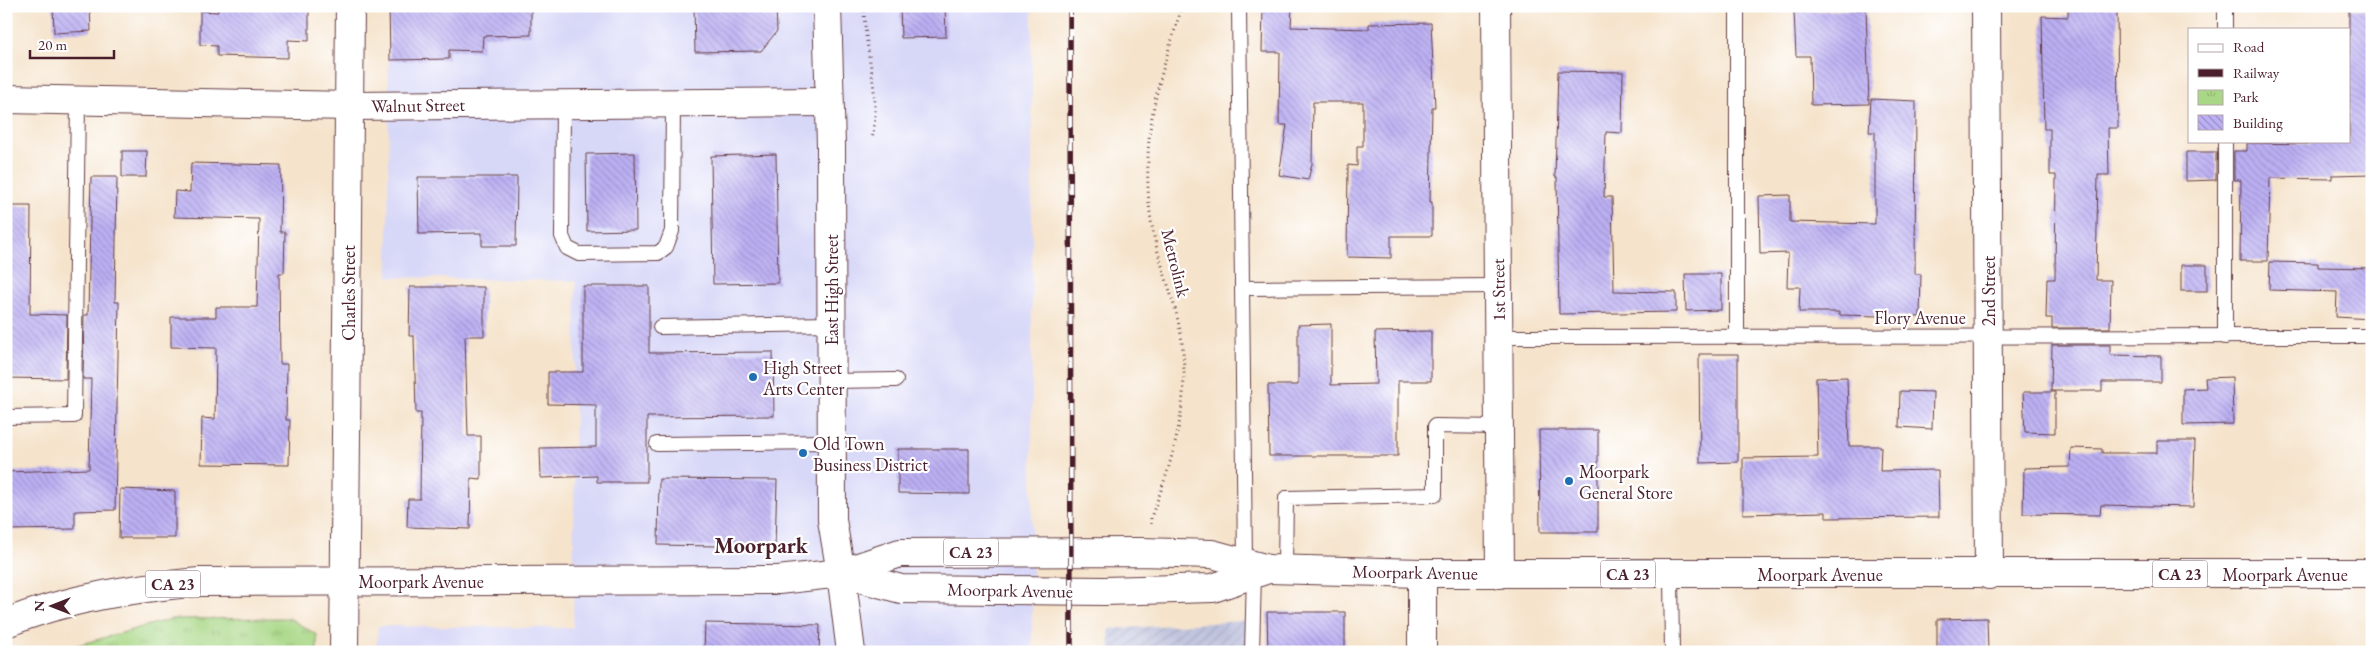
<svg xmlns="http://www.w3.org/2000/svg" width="2378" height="658" font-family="'EB Garamond',serif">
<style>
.built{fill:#d7d7f8}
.industrial{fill:url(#industrial-furrows)}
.park{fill:url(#park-tufts);stroke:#797b58}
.building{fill:url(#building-back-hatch)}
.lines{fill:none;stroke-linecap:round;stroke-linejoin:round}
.lane-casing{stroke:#643c43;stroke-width:16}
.street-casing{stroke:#643c43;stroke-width:30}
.secondary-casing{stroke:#643c43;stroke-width:30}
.primary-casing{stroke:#643c43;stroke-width:30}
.path{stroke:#643c43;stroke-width:3;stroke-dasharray:1 4;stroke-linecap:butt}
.lane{stroke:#fff;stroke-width:14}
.street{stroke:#fff;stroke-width:28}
.secondary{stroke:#fff;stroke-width:28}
.primary{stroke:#fff;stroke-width:28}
.rail-casing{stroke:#4a1f2b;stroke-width:5.5}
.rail{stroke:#fff;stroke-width:4;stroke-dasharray:11;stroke-linecap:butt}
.poi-dot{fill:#1f6fb2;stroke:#fff;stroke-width:2}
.labels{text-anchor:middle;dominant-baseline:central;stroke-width:4.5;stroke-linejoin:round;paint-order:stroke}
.shield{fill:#fff;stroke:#80626b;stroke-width:1}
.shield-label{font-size:16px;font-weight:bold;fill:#4a1f2b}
.street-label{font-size:18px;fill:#4a1f2b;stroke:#fff}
.poi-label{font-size:18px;fill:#4a1f2b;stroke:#fff;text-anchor:start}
.district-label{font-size:22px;font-weight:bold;fill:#4a1f2b;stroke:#fff}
</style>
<defs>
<pattern id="industrial-furrows" width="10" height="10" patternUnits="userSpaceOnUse" patternTransform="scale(1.25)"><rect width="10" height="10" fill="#bfc2dd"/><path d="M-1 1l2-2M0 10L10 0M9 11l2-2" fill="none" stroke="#a6a6be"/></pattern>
<pattern id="park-tufts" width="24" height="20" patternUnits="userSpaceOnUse" patternTransform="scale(1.25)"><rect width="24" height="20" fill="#a8d785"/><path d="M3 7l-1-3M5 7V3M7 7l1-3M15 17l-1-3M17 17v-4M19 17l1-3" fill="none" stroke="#92b873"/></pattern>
<pattern id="building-back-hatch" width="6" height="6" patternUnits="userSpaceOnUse" patternTransform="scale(1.25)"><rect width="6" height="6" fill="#bcb0f4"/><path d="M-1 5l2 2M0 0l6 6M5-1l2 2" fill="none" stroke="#9b8fc6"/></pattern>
</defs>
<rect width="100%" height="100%" fill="#fff"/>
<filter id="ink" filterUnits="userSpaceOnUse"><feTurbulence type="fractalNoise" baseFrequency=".02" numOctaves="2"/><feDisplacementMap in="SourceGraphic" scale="10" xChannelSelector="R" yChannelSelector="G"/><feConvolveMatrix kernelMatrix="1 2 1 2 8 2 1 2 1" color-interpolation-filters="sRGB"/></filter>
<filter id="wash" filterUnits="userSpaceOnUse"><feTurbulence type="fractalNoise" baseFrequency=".0096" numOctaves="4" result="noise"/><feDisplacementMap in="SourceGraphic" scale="20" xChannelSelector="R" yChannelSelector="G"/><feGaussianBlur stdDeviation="1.12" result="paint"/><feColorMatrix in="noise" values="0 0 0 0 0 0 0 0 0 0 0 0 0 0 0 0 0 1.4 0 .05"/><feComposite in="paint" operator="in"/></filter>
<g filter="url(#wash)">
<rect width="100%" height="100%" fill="#f5e3cb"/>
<polygon class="built" points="389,6 1032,6 1032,652 376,652 378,626 573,628 576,281 388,277"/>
<polygon class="industrial" points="1259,620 1260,652 1110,652 1109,629"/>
<polygon class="park" points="289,618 317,635 317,652 53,652 171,619"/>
<g id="blocks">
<g class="building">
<polygon points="53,6 90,6 91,31 54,33"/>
<polygon points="218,6 309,6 309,41 288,40 288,58 217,56 217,46 200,45 200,11 218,12"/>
<polygon points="389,6 531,6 531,35 483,36 482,51 449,50 449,59 390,60"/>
<polygon points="694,6 776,6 777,31 761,51 695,52"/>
<polygon points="900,6 945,6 946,37 901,38"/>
<polygon points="1263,6 1292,6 1291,27 1369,29 1369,24 1431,23 1435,107 1432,107 1430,202 1432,202 1432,236 1391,236 1391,258 1347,257 1348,165 1357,166 1357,146 1363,146 1363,102 1313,102 1312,164 1308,180 1279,175 1287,125 1279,125 1280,52 1262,52"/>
<polygon points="2068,7 2117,8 2118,128 2108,128 2109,175 2098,175 2096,280 2111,280 2110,328 2052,328 2052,318 2046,318 2047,279 2055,279 2056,175 2050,175 2050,129 2044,129 2042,16 2068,17"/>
<polygon points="1866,9 1869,104 1811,105 1810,56 1796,56 1794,12"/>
<polygon points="2349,9 2372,10 2372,174 2332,175 2332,179 2270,178 2268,261 2240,261 2241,180 2234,180 2234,151 2247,151 2247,143 2311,144 2311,141 2349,141"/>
<polygon points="1558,71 1623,72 1622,133 1606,132 1604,197 1612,197 1614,291 1676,292 1676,312 1559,314 1557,177 1555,177"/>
<polygon points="1871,99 1916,101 1915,274 1921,274 1920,317 1839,315 1839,312 1799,312 1800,287 1787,287 1788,253 1760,254 1759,196 1790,195 1790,222 1875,224 1875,132 1869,132"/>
<polygon points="122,151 147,151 146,177 122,177"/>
<polygon points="2186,152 2216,152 2216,180 2186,181"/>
<polygon points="635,153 636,230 587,231 586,154"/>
<polygon points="776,154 778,283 713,284 711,156"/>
<polygon points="191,163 281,165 280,232 285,232 284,273 279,273 280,364 287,364 286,420 290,420 289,465 201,464 202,418 215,419 216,348 171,347 171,317 216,317 216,307 257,307 259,219 174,217 175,191 190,192"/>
<polygon points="91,177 117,177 115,302 119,302 115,510 75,511 75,529 6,530 6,472 89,469 91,379 83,379 84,315 88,315"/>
<polygon points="418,177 517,177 516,246 482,246 482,233 419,234"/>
<polygon points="6,206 31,206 30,314 67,315 66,379 6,378"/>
<polygon points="2270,262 2318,263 2318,267 2372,268 2372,319 2336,317 2337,292 2269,290"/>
<rect x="2181" y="265" width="26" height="26"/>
<polygon points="1685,274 1721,274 1721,310 1686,311"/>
<polygon points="583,286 649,286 649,353 773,352 774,416 647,417 647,482 597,482 597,476 541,478 540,448 596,447 596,405 548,404 548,372 583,372"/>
<polygon points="410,287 484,287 484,336 465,336 468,436 481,436 481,479 471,478 470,529 407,527 408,499 420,499 421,413 416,413 414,336 409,336"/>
<polygon points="1331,324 1331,385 1376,384 1375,332 1431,331 1431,381 1398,381 1398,456 1269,456 1268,385 1298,385 1298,325"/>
<polygon points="2052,345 2110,345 2110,355 2161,356 2161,382 2102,382 2102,391 2051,391"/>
<polygon points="1699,354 1738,354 1738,462 1700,463"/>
<polygon points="1847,377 1849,446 1881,446 1880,471 1938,470 1939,517 1826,518 1826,512 1743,514 1743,458 1818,457 1816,378"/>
<polygon points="2232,377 2233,424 2183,425 2183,389 2206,388 2205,378"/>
<polygon points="1900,391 1933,392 1932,429 1899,427"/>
<polygon points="2023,392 2055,392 2055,433 2025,432"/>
<polygon points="1539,430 1598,430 1598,532 1540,532"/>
<polygon points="2157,441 2195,441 2193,507 2101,505 2100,515 2023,514 2024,468 2070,467 2071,448 2102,449 2102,453 2157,453"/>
<polygon points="898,449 969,449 969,494 898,493"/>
<polygon points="659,479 777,480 775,547 658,545"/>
<polygon points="120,489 175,491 175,538 119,538"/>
<polygon points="1267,612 1345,612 1345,652 1268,652"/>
<polygon points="1987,618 1988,652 1937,652 1937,619"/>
<polygon points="705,623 820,625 819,652 704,652"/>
</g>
</g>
</g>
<g filter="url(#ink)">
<use href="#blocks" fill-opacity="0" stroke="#643c43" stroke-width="1"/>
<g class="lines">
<g class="lane-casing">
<g id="lane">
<polyline points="1239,6 1245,563"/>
<polyline points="1737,6 1737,337"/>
<polyline points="2225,29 2225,6"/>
<polyline points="563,104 562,236 567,248 579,254 658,253 666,247 672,231 673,103"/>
<polyline points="1243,288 1498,286"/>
<polyline points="660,327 831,324"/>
<polyline points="1498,337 2372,336"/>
<polyline points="2225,337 2225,141"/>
<polyline points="831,381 896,380"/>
<polyline points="6,417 74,416 78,100"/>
<polyline points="657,444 831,442"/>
<polyline points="1285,569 1286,498 1435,495 1435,426 1499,427"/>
<polyline points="1671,574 1672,652"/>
<polyline points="1252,652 1254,574"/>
</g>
</g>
<g class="street-casing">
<g id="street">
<polyline points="1496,6 1500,574"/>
<polyline points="1986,6 1989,575"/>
<polyline points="6,99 350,106 829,102"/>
<polyline points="841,573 851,652"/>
<polyline points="1422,573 1422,652"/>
<polyline points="344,652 350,6"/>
</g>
</g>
<g class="secondary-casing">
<polyline id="secondary" points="827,6 831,146 832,520 841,573"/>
</g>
<g class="primary-casing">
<g id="primary">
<polyline points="841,573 901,589 1104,591 1213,588 1268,569"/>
<path d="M 6,623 C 68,598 134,588 200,582 L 778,580 L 841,573 L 900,553 L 1141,552 L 1212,554 L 1268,569 L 1422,573 L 2372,573"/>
</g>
</g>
<g class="path">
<path d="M 864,6 C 864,51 882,94 872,139"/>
<path d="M 1151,524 L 1151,517 C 1172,464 1188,409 1183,351 C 1180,315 1165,279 1156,245 C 1149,218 1147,188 1148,161 C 1148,108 1167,57 1182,6"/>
</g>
<use href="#lane" class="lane"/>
<use href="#street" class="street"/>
<use href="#secondary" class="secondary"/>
<use href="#primary" class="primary"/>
<g class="rail-casing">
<polyline id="rail" points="1070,6 1071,652"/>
</g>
<use href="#rail" class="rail"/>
</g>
</g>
<g class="poi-dot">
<circle cx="753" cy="377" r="5"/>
<circle cx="803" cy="453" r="5"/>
<circle cx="1569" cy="481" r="5"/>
</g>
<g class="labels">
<g class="shield">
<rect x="943.5" y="538.5" width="55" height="27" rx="4"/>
<rect x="1600.5" y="560.5" width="55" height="27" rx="4"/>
<rect x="2152.5" y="560.5" width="55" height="27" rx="4"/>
<rect x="145.5" y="570.5" width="55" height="27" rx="4"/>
</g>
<g class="shield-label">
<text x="971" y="552">CA 23</text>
<text x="1628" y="574">CA 23</text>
<text x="2180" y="574">CA 23</text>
<text x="173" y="584">CA 23</text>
</g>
<g class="street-label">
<text transform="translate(418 105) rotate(-1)">Walnut Street</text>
<text transform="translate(1176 263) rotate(76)">Metrolink</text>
<text transform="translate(831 290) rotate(-90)">East High Street</text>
<text transform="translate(1498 290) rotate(-91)">1st Street</text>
<text transform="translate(1988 291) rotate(-90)">2nd Street</text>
<text transform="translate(348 293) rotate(-90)">Charles Street</text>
<text x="1920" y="317">Flory Avenue</text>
<text transform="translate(1415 572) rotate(1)">Moorpark Avenue</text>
<text x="1820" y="574">Moorpark Avenue</text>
<text x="2285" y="574">Moorpark Avenue</text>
<text x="421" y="581">Moorpark Avenue</text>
<text transform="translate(1010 590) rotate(1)">Moorpark Avenue</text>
</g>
<g class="poi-label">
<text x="763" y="367">High Street<tspan x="763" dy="21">Arts Center</tspan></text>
<text x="813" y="443">Old Town<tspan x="813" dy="21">Business District</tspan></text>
<text x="1579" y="471">Moorpark<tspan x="1579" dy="21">General Store</tspan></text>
</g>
<g class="district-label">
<text x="761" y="545">Moorpark</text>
</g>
</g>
<rect width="2378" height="658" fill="none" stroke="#fff" stroke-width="25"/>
<rect x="2188" y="28" width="162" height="115" fill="#ffffff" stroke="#b7a5aa"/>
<rect x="2198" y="44" width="25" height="8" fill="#ffffff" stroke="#b7a5aa"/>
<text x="2233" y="52" font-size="15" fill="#4a1f2b">Road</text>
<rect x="2198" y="69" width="25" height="8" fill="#4a1f2b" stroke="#b7a5aa"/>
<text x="2233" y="78" font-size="15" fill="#4a1f2b">Railway</text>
<rect x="2198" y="90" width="25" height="15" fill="url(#park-tufts)" stroke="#b7a5aa"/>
<text x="2233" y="102" font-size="15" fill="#4a1f2b">Park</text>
<rect x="2198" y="115" width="25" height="15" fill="url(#building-back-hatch)" stroke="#b7a5aa"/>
<text x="2233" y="128" font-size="15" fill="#4a1f2b">Building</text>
<g transform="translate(52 606) rotate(270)" stroke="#ffffff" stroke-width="4" paint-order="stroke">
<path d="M0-4L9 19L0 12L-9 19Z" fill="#4a1f2b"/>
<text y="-8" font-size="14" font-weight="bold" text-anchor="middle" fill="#4a1f2b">N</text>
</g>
<path d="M30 50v8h84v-8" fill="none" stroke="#4a1f2b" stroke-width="2.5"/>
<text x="38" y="50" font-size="15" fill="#4a1f2b" stroke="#ffffff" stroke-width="4" paint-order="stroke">20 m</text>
</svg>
